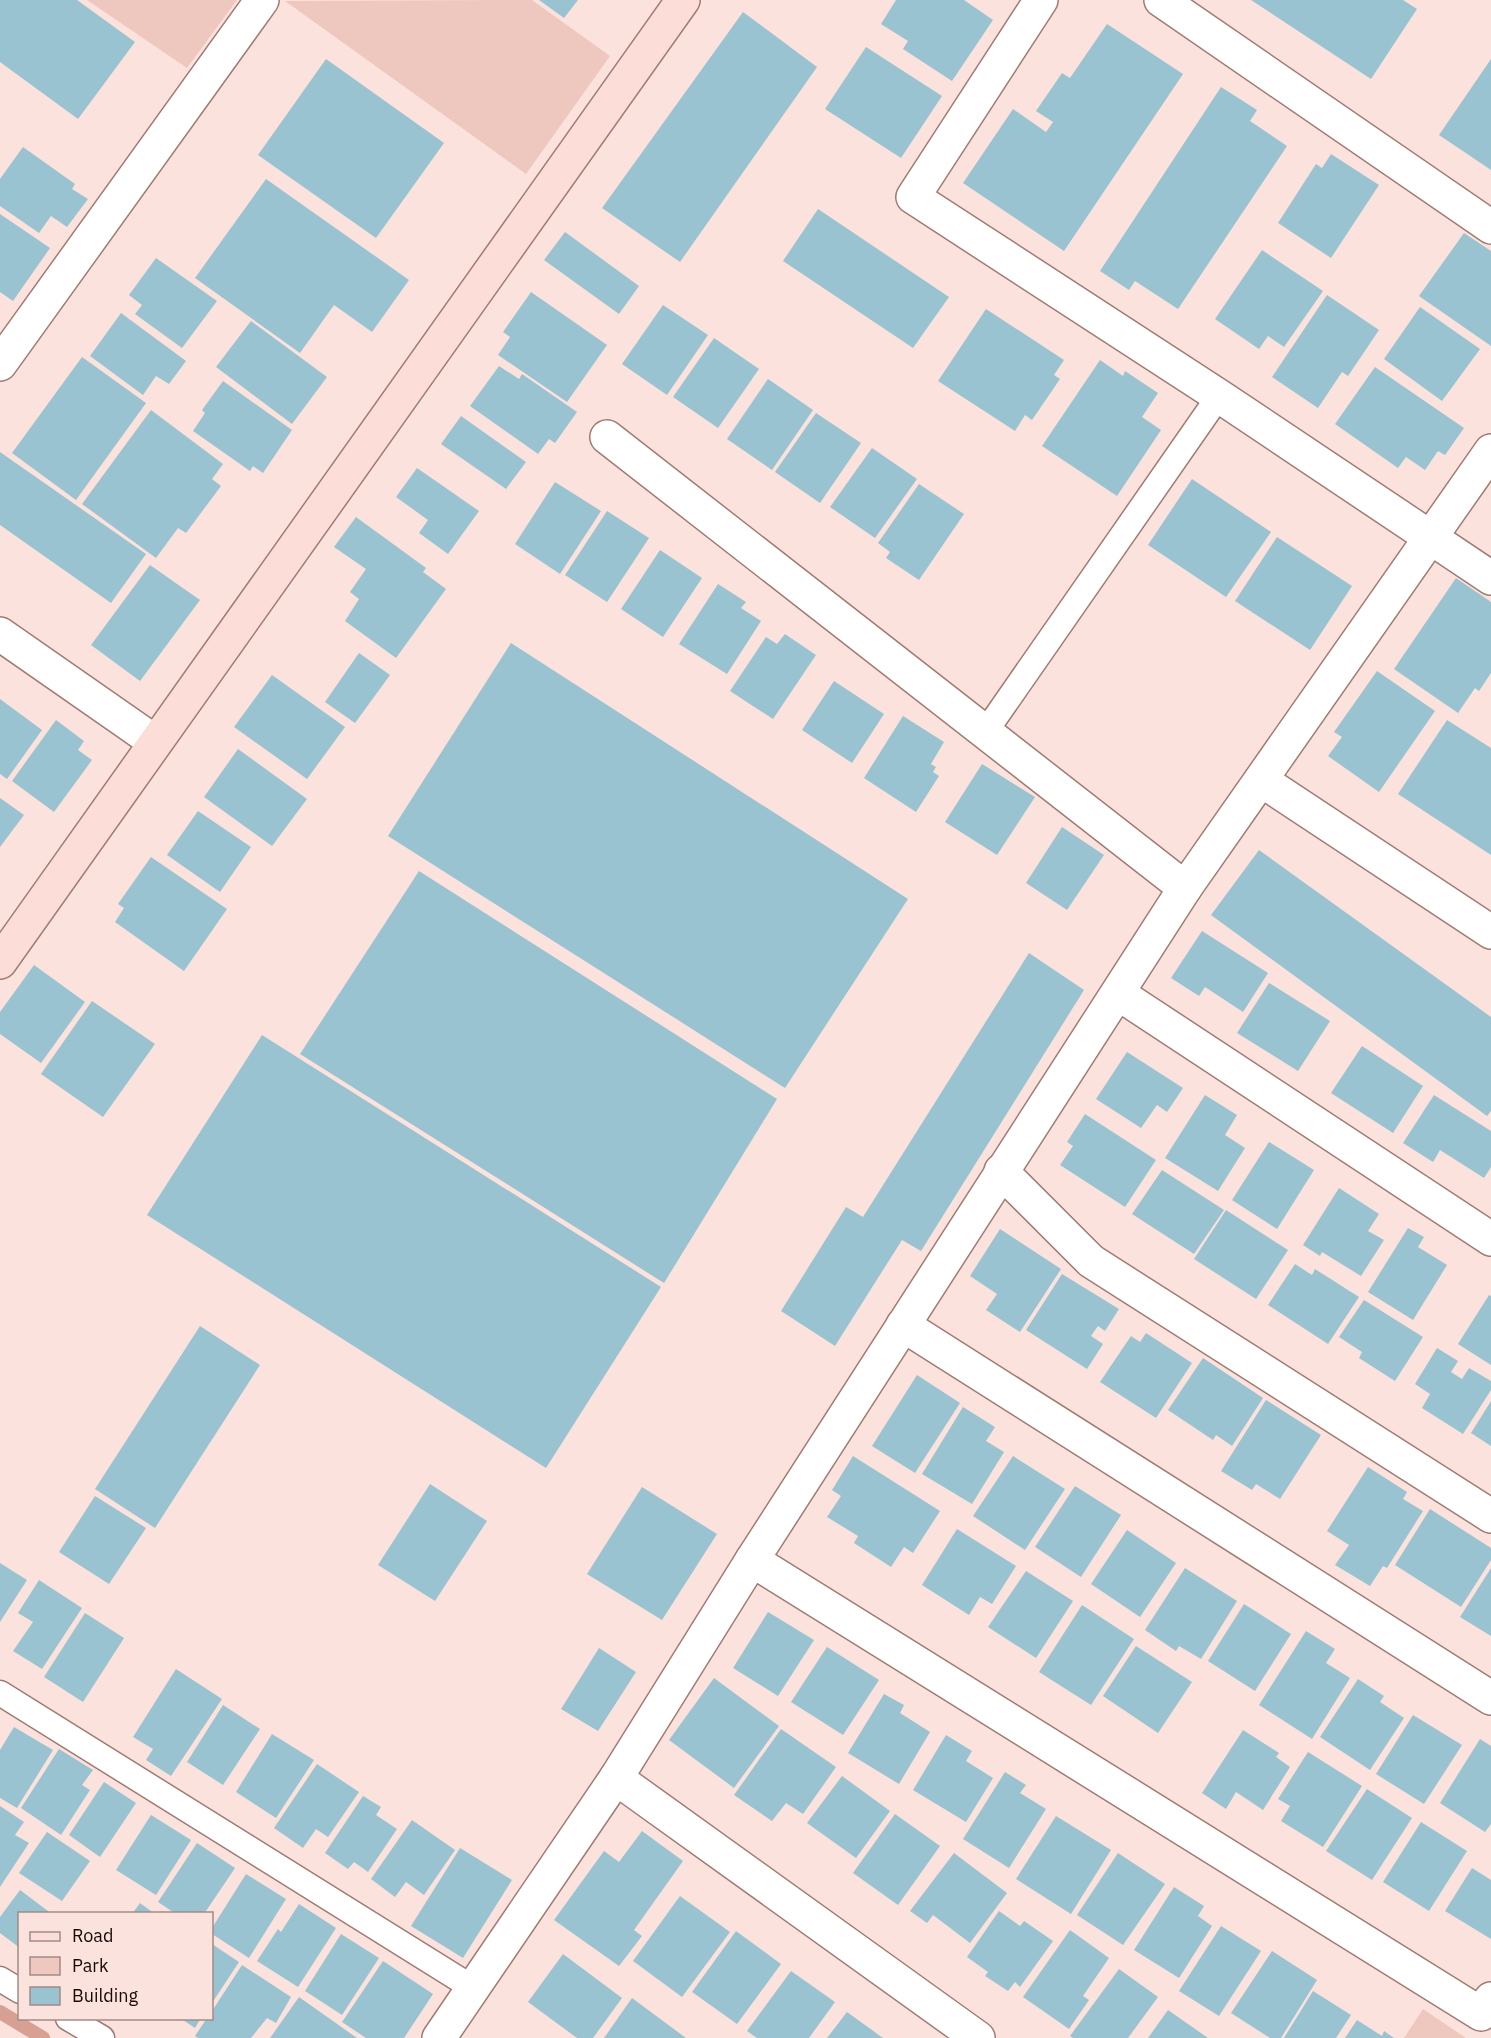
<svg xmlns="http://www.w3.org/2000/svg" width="1491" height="2038" font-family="'IBM Plex Sans',sans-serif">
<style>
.green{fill:#eec7bf}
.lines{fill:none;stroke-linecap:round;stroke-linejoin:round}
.stream{stroke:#d89f93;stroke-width:14}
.building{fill:#99c3d0}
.lane-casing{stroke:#a07b73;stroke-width:27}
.street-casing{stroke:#a07b73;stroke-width:36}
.secondary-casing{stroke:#a07b73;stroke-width:36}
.lane{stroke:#fff;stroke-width:24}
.street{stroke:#fff;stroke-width:33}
.secondary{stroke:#fdddd7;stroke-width:33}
</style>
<rect width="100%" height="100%" fill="#fce2dd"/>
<g class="green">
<polygon points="87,0 237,0 187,68"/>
<polygon points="532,0 610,56 526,174 285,1"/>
<polygon points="1423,2009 1466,2038 1404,2038"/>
</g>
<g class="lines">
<polyline class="stream" points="0,2012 43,2038"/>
</g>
<g class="building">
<polygon points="0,0 77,0 135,42 78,119 0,62"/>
<polygon points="539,0 578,0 564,18"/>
<polygon points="896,0 964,0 993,20 952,81 903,49 908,41 881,24"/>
<polygon points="1251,0 1403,0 1417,9 1371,79"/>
<polygon points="743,12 817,67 680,262 602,208"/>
<polygon points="1107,24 1183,74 1064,251 963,183 1013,109 1046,132 1053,122 1036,111 1062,73 1070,78"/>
<polygon points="866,47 942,96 901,158 825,109"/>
<polygon points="326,59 444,143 376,238 258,155"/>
<polygon points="1491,59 1491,170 1439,135"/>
<polygon points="1221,87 1257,110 1250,121 1287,146 1178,309 1135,281 1129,290 1100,271"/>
<polygon points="23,147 75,184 72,189 88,199 67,227 51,216 39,233 0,206 0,179"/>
<polygon points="1331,154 1379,185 1331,258 1278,223 1316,164 1322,168"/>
<polygon points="266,179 409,280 372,332 334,305 300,353 195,278"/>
<polygon points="818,209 949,297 913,348 783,261"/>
<polygon points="0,214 50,248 13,301 0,292"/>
<polygon points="565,232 639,286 619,314 544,260"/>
<polygon points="1464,233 1491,251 1491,346 1419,296"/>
<polygon points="1262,250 1323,291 1284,347 1268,336 1259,349 1215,319"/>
<polygon points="156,258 217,301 182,348 135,314 142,305 129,295"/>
<polygon points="531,292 607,345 567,402 498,355 510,337 503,332"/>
<polygon points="1327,295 1379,330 1348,376 1342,372 1318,408 1272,377"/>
<polygon points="663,305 708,335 667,395 622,364"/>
<polygon points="1420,307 1480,349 1442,401 1384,359"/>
<polygon points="986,309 1064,360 1054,375 1060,379 1032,420 1025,415 1015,431 938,381"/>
<polygon points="121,313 186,361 169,384 156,376 143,395 90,356"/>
<polygon points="251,321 327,377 292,424 216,367"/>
<polygon points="714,338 759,369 718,428 673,397"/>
<polygon points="82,357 146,403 76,500 12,453"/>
<polygon points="1100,360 1123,376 1125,371 1158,393 1142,417 1161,430 1117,496 1042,446"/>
<polygon points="499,366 519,379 522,374 577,412 555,443 549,439 538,454 470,406"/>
<polygon points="1375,367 1464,428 1445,455 1438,451 1425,470 1406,457 1398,468 1335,424"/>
<polygon points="768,379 813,410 772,470 727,439"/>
<polygon points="223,381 292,430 263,473 253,466 250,471 193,431 205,413 202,410"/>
<polygon points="151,410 223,464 212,479 221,486 186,533 178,528 156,558 82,504"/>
<polygon points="816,413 861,443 820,503 775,472"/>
<polygon points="461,416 526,462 506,489 441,444"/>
<polygon points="872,448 917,479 875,538 830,507"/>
<polygon points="0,452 146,554 111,603 0,525"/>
<polygon points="417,468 479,511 448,554 419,533 428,520 396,497"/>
<polygon points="1192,479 1271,532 1226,597 1148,545"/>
<polygon points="555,482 601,511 560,574 515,544"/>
<polygon points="919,484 964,514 919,580 886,558 890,552 878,543"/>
<polygon points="607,511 649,538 607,602 565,575"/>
<polygon points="356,517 426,568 423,572 446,589 396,658 345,621 359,599 350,592 366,569 334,547"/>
<polygon points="1277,537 1352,586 1310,650 1235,601"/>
<polygon points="660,550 702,578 663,637 621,609"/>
<polygon points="150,565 200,600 140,681 91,645"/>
<polygon points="1456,578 1491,602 1491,673 1479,691 1475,688 1458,713 1394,669"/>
<polygon points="718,584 746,602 741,608 761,621 727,674 679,644"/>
<polygon points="785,634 816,655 773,719 730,691 766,637 777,644"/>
<polygon points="511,643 908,899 785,1088 388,836"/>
<polygon points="359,653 390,675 355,723 325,702"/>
<polygon points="1377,671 1435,711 1379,792 1328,756 1342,737 1334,732"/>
<polygon points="272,675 345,727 307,779 234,727"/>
<polygon points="834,681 884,714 852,763 802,730"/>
<polygon points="0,699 42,730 7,779 0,774"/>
<polygon points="903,716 944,742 931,764 936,767 933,772 939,776 916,812 864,778"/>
<polygon points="56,720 84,741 78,750 92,760 54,812 12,781"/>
<polygon points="1447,720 1491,748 1491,855 1398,794"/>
<polygon points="238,749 307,799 272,846 204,797"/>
<polygon points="982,764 1035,797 997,855 945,822"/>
<polygon points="0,798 24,815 0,847"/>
<polygon points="198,811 251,847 220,892 167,855"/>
<polygon points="1062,827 1104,855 1067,910 1026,883"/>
<polygon points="1259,850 1491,1017 1491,1111 1487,1116 1211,915"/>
<polygon points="151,857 227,909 184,971 115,922 124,908 118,904"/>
<polygon points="419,871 777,1099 664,1283 300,1054"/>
<polygon points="1202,931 1268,973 1243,1012 1205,987 1199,996 1171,978"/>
<polygon points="1029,953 1084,990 921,1251 902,1240 835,1346 781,1311 846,1207 863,1217"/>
<polygon points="34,965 85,1002 41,1063 0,1034 0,1012"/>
<polygon points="1269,983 1330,1021 1298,1071 1237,1033"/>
<polygon points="92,1001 155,1044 103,1117 41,1074"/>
<polygon points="262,1035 661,1287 546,1468 147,1215"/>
<polygon points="1362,1046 1423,1086 1393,1133 1331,1093"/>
<polygon points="1127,1052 1183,1088 1167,1112 1157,1105 1141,1128 1096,1099"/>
<polygon points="1205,1095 1237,1115 1225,1135 1245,1148 1218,1191 1165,1158"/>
<polygon points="1434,1095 1491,1131 1491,1167 1484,1178 1440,1150 1433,1162 1403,1143"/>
<polygon points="1085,1114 1156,1160 1125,1207 1060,1165 1073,1146 1067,1142"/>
<polygon points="1269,1142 1314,1170 1277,1229 1232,1200"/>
<polygon points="1162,1170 1224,1210 1194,1254 1132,1214"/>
<polygon points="1339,1188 1379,1214 1368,1231 1384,1240 1361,1276 1322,1252 1320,1256 1303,1245"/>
<polygon points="1226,1210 1288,1250 1256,1299 1194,1259"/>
<polygon points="1408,1228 1424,1237 1418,1247 1447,1265 1413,1320 1368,1292"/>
<polygon points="1000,1229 1061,1269 1020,1332 986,1310 997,1294 970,1276"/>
<polygon points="1295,1264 1312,1275 1315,1269 1359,1297 1328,1344 1268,1305"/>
<polygon points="1062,1274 1119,1309 1105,1331 1098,1326 1091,1336 1103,1344 1087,1369 1026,1330"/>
<polygon points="1489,1295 1491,1296 1491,1365 1458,1344"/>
<polygon points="1364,1300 1423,1337 1395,1381 1359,1358 1362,1352 1339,1337"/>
<polygon points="200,1326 260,1365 155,1528 95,1489"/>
<polygon points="1146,1333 1192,1363 1156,1418 1100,1382 1131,1336 1140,1342"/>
<polygon points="1437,1348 1458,1361 1451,1372 1462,1379 1469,1368 1491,1381 1491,1390 1463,1434 1422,1408 1430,1394 1415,1384"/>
<polygon points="1203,1358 1263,1398 1232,1446 1216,1435 1213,1440 1168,1410"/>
<polygon points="917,1375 960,1403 915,1473 872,1446"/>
<polygon points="1266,1400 1321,1435 1280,1499 1256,1484 1252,1490 1221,1471"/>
<polygon points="1491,1401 1491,1446 1471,1433"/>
<polygon points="963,1407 995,1427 986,1441 1004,1452 972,1504 922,1474"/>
<polygon points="853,1456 940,1511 913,1553 904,1547 891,1567 854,1543 858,1536 827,1517 841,1496 832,1490"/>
<polygon points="1013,1456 1065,1489 1025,1550 973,1516"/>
<polygon points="1368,1467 1407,1492 1403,1499 1423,1511 1387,1568 1383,1566 1370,1586 1335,1565 1349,1545 1327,1531"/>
<polygon points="430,1484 487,1521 435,1601 378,1565"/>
<polygon points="1075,1486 1121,1515 1081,1577 1035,1547"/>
<polygon points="642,1487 717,1534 662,1620 587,1574"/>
<polygon points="95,1496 146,1528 109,1584 59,1552"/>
<polygon points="1430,1509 1491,1548 1491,1560 1461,1607 1395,1565"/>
<polygon points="957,1529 1016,1566 992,1604 980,1597 969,1615 922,1585"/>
<polygon points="1127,1530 1176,1563 1140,1617 1091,1584"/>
<polygon points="0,1563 27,1580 0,1622"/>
<polygon points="1185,1568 1237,1601 1201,1659 1179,1646 1176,1651 1145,1630"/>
<polygon points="1491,1568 1491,1636 1460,1617"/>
<polygon points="1026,1571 1073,1601 1036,1658 988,1627"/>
<polygon points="39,1580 82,1608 42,1669 13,1651 33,1622 18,1613"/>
<polygon points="1244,1604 1291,1634 1255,1691 1208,1661"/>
<polygon points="1082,1605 1134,1639 1091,1705 1039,1672"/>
<polygon points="768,1612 814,1640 778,1696 733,1668"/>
<polygon points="85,1613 124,1638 83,1702 44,1677"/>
<polygon points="1306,1631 1335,1649 1326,1663 1350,1678 1312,1739 1259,1705"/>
<polygon points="1136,1646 1192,1682 1158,1733 1103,1696"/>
<polygon points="827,1647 879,1680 843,1735 791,1702"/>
<polygon points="599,1648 636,1672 598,1731 561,1709"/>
<polygon points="176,1669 222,1699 171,1776 146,1760 153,1749 133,1737"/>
<polygon points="714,1678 779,1726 734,1788 669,1740"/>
<polygon points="1358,1679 1384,1696 1380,1702 1404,1718 1370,1770 1320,1737"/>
<polygon points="884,1694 904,1705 900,1713 930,1732 899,1784 848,1753"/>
<polygon points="223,1705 260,1729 223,1785 187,1762"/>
<polygon points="1413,1715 1462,1745 1424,1804 1376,1774"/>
<polygon points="14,1727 53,1750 17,1808 0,1798 0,1750"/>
<polygon points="781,1729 836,1767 803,1814 786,1803 772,1821 734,1795"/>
<polygon points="1243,1730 1279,1753 1276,1757 1290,1767 1263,1810 1236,1792 1226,1809 1202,1793"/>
<polygon points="272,1734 314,1760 276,1818 236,1792"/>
<polygon points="946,1735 972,1751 966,1761 993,1778 966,1822 913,1790"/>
<polygon points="1480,1739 1491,1746 1491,1824 1485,1832 1440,1803"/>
<polygon points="59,1749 93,1770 82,1785 90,1790 61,1835 21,1808"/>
<polygon points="1308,1752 1362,1786 1323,1847 1281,1821 1290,1806 1278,1799"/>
<polygon points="317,1764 359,1792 328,1837 316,1829 303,1848 274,1828"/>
<polygon points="1005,1772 1026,1785 1020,1793 1046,1809 1009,1868 963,1839"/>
<polygon points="842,1776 890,1811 856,1858 807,1823"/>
<polygon points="104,1782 136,1803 100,1857 69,1835"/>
<polygon points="1367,1789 1412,1818 1372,1880 1326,1851"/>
<polygon points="363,1796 381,1807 376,1815 397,1829 368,1872 354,1862 348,1869 325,1853"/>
<polygon points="0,1806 24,1822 15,1835 29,1843 0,1887"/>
<polygon points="895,1814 940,1846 898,1905 853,1873"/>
<polygon points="151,1815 191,1840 156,1895 116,1870"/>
<polygon points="1056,1816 1111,1850 1071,1914 1016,1879"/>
<polygon points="412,1820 455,1850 424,1895 406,1882 395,1897 371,1879"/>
<polygon points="1421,1822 1467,1851 1429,1911 1383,1882"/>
<polygon points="642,1831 683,1861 634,1930 642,1936 619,1966 554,1920 604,1851 619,1862"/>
<polygon points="47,1832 90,1861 62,1901 19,1873"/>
<polygon points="197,1843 235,1868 204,1914 176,1914 158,1902"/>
<polygon points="460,1848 512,1880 463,1958 411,1926"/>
<polygon points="954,1853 1007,1893 970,1943 933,1915 927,1923 910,1911"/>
<polygon points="1118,1853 1165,1884 1123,1945 1077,1915"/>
<polygon points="1472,1868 1491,1880 1491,1939 1445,1911"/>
<polygon points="246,1874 286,1899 249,1958 212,1934 212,1928"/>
<polygon points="1174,1887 1204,1906 1198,1916 1212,1926 1179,1978 1134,1950"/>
<polygon points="20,1890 52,1914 20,1914 20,1948 0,1933 0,1917"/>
<polygon points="680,1896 730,1932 682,1997 633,1961"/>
<polygon points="140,1903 155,1914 132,1914"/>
<polygon points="299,1904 336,1928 298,1987 257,1961 278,1929 281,1932"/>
<polygon points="999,1911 1020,1926 1024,1921 1053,1941 1020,1987 1015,1982 1008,1991 985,1976 988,1972 967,1957"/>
<polygon points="1221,1926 1261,1951 1219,2016 1179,1991"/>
<polygon points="1070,1930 1109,1958 1083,1996 1089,2000 1069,2029 1023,1997"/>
<polygon points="736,1931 781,1964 737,2024 692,1992"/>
<polygon points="341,1934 379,1958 342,2015 305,1991"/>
<polygon points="212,1944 239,1962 212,2003"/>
<polygon points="1272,1951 1317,1980 1281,2038 1270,2038 1231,2013"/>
<polygon points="563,1954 622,1998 593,2038 577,2038 528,2002"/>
<polygon points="383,1961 433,1994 404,2038 366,2038 342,2022"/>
<polygon points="242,1965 291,1997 276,2023 267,2018 251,2038 198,2038 195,2036 207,2018 212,2018 212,2011"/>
<polygon points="1119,1969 1158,1997 1128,2038 1073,2038 1070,2036"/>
<polygon points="791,1971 835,2002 809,2038 757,2038 747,2031"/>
<polygon points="1313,1991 1351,2015 1336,2038 1284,2038"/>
<polygon points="299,1997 357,2038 270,2038"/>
<polygon points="632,1998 686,2038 604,2038"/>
<polygon points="1168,2010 1208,2038 1148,2038"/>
<polygon points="847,2012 883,2038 827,2038"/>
<polygon points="180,2018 201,2018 195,2028"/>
<polygon points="1357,2020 1382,2036 1384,2031 1394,2038 1345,2038"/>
</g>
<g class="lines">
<g class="lane-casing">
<g id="lane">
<polyline points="986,731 1219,396"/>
<polyline points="0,1693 473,1988"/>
<polyline points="0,1979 20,1991"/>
<polyline points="68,2018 102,2038"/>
</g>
</g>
<g class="street-casing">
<g id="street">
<polyline points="1041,0 913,197 1219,396 1491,578"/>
<polyline points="1161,0 1491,227"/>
<polyline points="0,364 262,0"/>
<polyline points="607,437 1185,888"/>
<polyline points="0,634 155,742"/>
<polyline points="1261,780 1491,932"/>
<polyline points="1119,994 1491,1239"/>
<polyline points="1001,1171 1091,1261 1491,1516"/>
<polyline points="903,1325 1491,1698"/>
<polyline points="752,1560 1481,2014 1491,1999"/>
<polyline points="616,1778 978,2038"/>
<polyline points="439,2038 616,1778 752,1560 1185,888 1491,451"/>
</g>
</g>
<g class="secondary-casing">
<polyline id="secondary" points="0,962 683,0"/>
</g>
<use href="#lane" class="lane"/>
<use href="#street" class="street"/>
<use href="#secondary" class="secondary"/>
</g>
<rect x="18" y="1912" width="195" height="108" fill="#fce2dd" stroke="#a08c87" stroke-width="1.5"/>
<rect x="30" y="1932" width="30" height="9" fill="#fdddd7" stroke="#a08c87" stroke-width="1.5"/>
<text x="72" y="1942" font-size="18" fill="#170a07">Road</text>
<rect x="30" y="1957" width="30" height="18" fill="#eec7bf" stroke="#a08c87" stroke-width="1.5"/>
<text x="72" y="1972" font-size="18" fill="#170a07">Park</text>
<rect x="30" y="1987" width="30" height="18" fill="#99c3d0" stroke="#a08c87" stroke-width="1.5"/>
<text x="72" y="2002" font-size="18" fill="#170a07">Building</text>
</svg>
